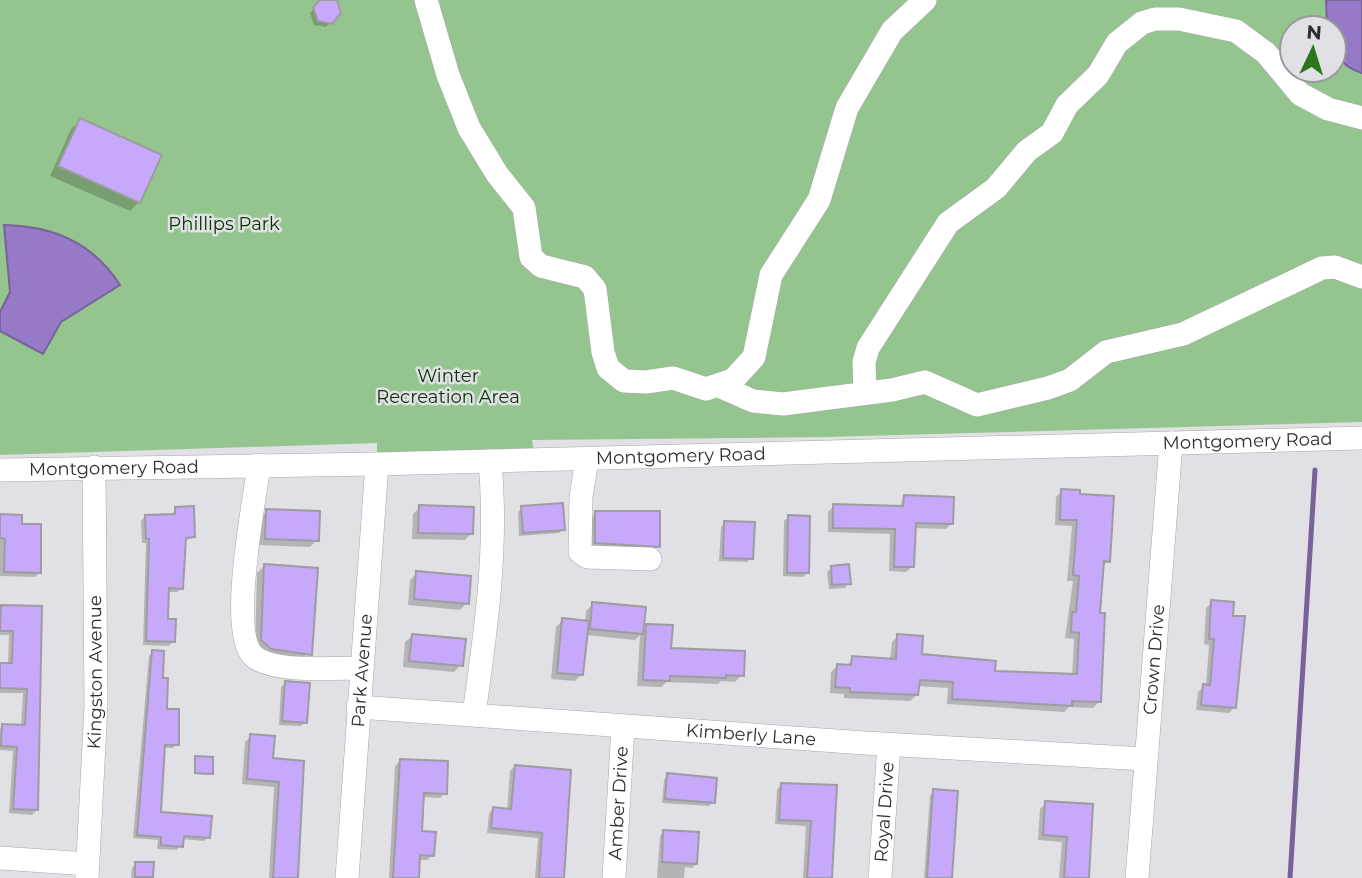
<svg xmlns="http://www.w3.org/2000/svg" width="1362" height="878" font-family="Montserrat,sans-serif">
<style>
.green{fill:#95c58e;fill-rule:evenodd}
.water{fill:#9679c7;stroke:#77629a;stroke-width:2}
.shadow{fill:#0003}
.lines{fill:none;stroke-linecap:round;stroke-linejoin:round}
.stream{stroke:#77629a;stroke-width:5}
.building{fill:#c7a9fb;stroke:#9d9ca0;stroke-width:2}
.minor-casing{stroke:#a8a6aa;stroke-width:24}
.minor{stroke:#fff;stroke-width:23}
.labels{text-anchor:middle;dominant-baseline:central;stroke-width:5;stroke-linejoin:round;paint-order:stroke}
.park-label{font-size:18px;fill:#083403;stroke:#e1e0e4}
.street-label{font-size:18px;fill:#2f2e30;stroke:#e1e0e4}
</style>
<rect width="100%" height="100%" fill="#e1e0e4"/>
<path class="green" d="M 0,0 L 1362,0 L 1362,422 L 826,437 L 532,440 L 534,453 L 377,464 L 377,443 L 0,455 ZM 1292,28 L 1334,28 L 1334,70 L 1292,70 Z"/>
<g class="water">
<path d="M 1326,0 L 1362,0 L 1362,73 C 1337,65 1334,52 1334,28 L 1327,26 Z"/>
<path d="M 4,225 C 54,226 93,243 120,285 L 61,322 L 43,354 L 0,331 L 0,312 L 10,292 Z"/>
</g>
<g class="shadow">
<polygon points="322,0 330,0 330,22 326,27 314,25 310,13"/>
<polygon points="81,120 139,202 130,211 50,176 71,129"/>
<polygon points="1062,491 1108,561 1102,567 1098,615 1099,702 1093,708 1069,707 1064,712 947,704 948,688 917,686 917,695 910,701 844,698 844,694 830,693 831,672 837,666 846,667 853,658 890,660 892,642 898,636 921,656 993,673 1072,676 1074,639 1065,638 1073,581 1067,581 1072,526 1055,525 1056,497"/>
<polygon points="904,497 952,523 946,529 914,528 912,567 906,572 889,571 890,534 828,532 828,512 834,506 899,508"/>
<polygon points="420,507 471,534 465,540 412,539 413,514"/>
<polygon points="522,508 563,529 559,533 519,536 518,512"/>
<polygon points="176,509 193,537 184,541 182,588 177,592 167,592 166,621 173,641 169,646 143,645 146,543 142,543 141,521 145,516 171,515"/>
<polygon points="267,511 317,540 310,547 259,545 260,518"/>
<polygon points="596,513 658,546 651,553 589,549 589,520"/>
<polygon points="0,516 20,525 39,573 35,577 0,576"/>
<polygon points="789,517 807,573 803,577 783,576 784,521"/>
<polygon points="725,523 752,558 747,562 719,561 721,527"/>
<polygon points="264,566 310,651 303,658 264,656 255,647 257,573"/>
<polygon points="832,567 849,583 845,588 829,589 827,572"/>
<polygon points="417,573 467,603 460,610 408,605 410,580"/>
<polygon points="1212,602 1234,708 1229,713 1196,710 1198,692 1206,686 1209,645 1204,644 1206,608"/>
<polygon points="593,604 642,630 647,626 670,649 742,675 735,682 721,681 718,684 667,682 661,687 637,686 640,635 635,640 585,635 582,674 575,681 551,679 556,627 563,620 585,622 586,611"/>
<polygon points="2,606 41,607 37,810 32,815 9,813 13,751 0,750 0,729 3,726 21,727 23,693 0,693 0,664 8,665 9,635 0,635"/>
<polygon points="412,636 461,665 454,672 403,667 405,642"/>
<polygon points="153,652 161,679 165,711 177,744 173,748 163,748 159,813 208,837 204,841 182,839 177,850 157,849 158,840 133,838 149,656"/>
<polygon points="286,683 306,722 301,726 279,725 281,687"/>
<polygon points="251,736 271,760 303,762 296,878 269,878 274,787 242,784 245,742"/>
<polygon points="196,758 211,773 209,775 194,774"/>
<polygon points="400,761 445,793 440,798 422,797 420,833 432,856 427,860 418,860 417,878 389,878 395,766"/>
<polygon points="515,766 562,878 535,878 538,838 487,833 489,814 493,809 507,810 510,771"/>
<polygon points="668,775 713,802 709,806 662,803 664,780"/>
<polygon points="782,784 835,787 830,878 803,878 806,826 775,824 777,790"/>
<polygon points="934,791 951,878 924,878 930,796"/>
<polygon points="1046,803 1091,806 1087,878 1059,878 1062,842 1038,840 1040,809"/>
<polygon points="664,832 696,864 692,868 685,867 684,878 657,878 660,836"/>
<polygon points="136,863 151,877 131,878 132,868"/>
</g>
<g class="lines">
<polyline class="stream" points="1290,878 1315,470"/>
</g>
<g class="building">
<polygon points="320,0 337,0 341,13 332,24 318,21 313,7"/>
<polygon points="80,118 162,155 140,203 58,166"/>
<polygon points="1061,489 1080,490 1080,494 1114,496 1110,562 1104,561 1100,613 1105,613 1101,702 1072,701 1072,706 952,699 953,682 920,680 918,695 850,692 850,688 835,687 837,664 851,665 852,656 896,659 897,634 923,636 922,654 996,661 995,671 1077,674 1079,633 1071,632 1072,612 1076,612 1079,576 1073,575 1077,520 1060,520"/>
<polygon points="904,495 954,497 953,524 916,523 914,567 894,567 895,529 833,528 833,504 903,506"/>
<polygon points="563,503 565,530 523,533 521,506"/>
<polygon points="419,505 474,507 473,534 418,533"/>
<polygon points="194,506 195,537 186,538 183,589 169,588 168,619 176,619 175,642 146,641 149,539 146,539 145,515 175,514 175,507"/>
<polygon points="266,509 320,511 319,541 265,539"/>
<polygon points="595,511 660,511 660,547 595,543"/>
<polygon points="0,514 22,515 22,524 41,524 41,573 4,572 5,539 0,538"/>
<polygon points="788,515 810,516 809,573 787,573"/>
<polygon points="724,521 755,522 753,559 723,558"/>
<polygon points="264,564 318,568 312,655 271,649 261,640"/>
<polygon points="849,564 851,584 832,585 831,566"/>
<polygon points="416,571 471,576 469,604 414,599"/>
<polygon points="1211,600 1234,602 1233,616 1245,616 1236,708 1201,705 1203,684 1210,685 1214,639 1209,639"/>
<polygon points="592,602 646,607 643,634 590,629"/>
<polygon points="1,605 42,606 38,810 13,809 17,747 1,746 2,724 25,725 27,689 0,688 0,663 12,663 13,631 0,631"/>
<polygon points="562,618 589,621 583,675 557,673"/>
<polygon points="646,624 673,625 671,648 745,651 744,676 726,675 726,678 670,676 670,681 643,680"/>
<polygon points="412,634 466,639 463,666 409,661"/>
<polygon points="152,650 164,651 163,678 168,678 167,709 179,709 179,745 165,745 161,812 212,816 210,838 184,836 183,847 161,845 161,837 137,835"/>
<polygon points="285,681 310,683 307,723 282,721"/>
<polygon points="250,734 275,736 273,758 304,761 298,878 273,878 279,782 247,779"/>
<polygon points="195,756 213,757 213,774 195,773"/>
<polygon points="400,759 448,761 447,794 424,793 422,831 436,832 434,856 420,855 419,878 393,878"/>
<polygon points="515,765 571,770 564,878 539,878 542,833 491,828 493,807 511,809"/>
<polygon points="667,773 717,778 715,803 665,799"/>
<polygon points="781,783 837,785 832,878 807,878 811,821 779,820"/>
<polygon points="933,789 958,791 952,878 927,878"/>
<polygon points="1045,801 1093,804 1089,878 1064,878 1067,837 1043,835"/>
<polygon points="663,830 699,832 697,864 662,862"/>
<polygon points="135,862 154,862 153,877 135,877"/>
</g>
<g class="lines">
<g class="minor-casing">
<g id="minor">
<polyline points="426,0 448,75 469,128 497,174 524,208 531,257 541,266 585,277 595,289 603,352 608,368 624,381 646,382 673,378 706,389 733,380 754,357 771,275 819,200 847,108 892,31 925,0"/>
<polyline points="719,386 753,401 783,404 892,390 925,382 977,405 1048,388 1070,380 1106,352 1183,334 1322,268 1335,267 1362,277"/>
<polyline points="865,392 864,362 868,348 948,223 996,188 1027,151 1052,133 1067,105 1098,75 1117,43 1142,23 1155,19 1179,19 1236,31 1266,53 1300,94 1328,109 1362,118"/>
<polyline points="587,459 581,497 580,552 587,557 650,559"/>
<path d="M 259,465 C 255,500 226,638 256,658 C 279,673 335,668 362,668"/>
<path id="s1" d="M 0,470 L 377,464 L 1362,438"/>
<path id="s2" d="M 358,707 L 865,743 L 1145,759"/>
<path d="M 474,714 C 486,630 498,546 490,461"/>
<polyline points="0,858 88,864"/>
<path id="s3" d="M 87,878 L 96,706 L 94,467"/>
<path id="s4" d="M 347,878 L 377,464"/>
<path id="s5" d="M 614,878 L 623,727"/>
<path id="s6" d="M 880,878 L 889,745"/>
<path id="s7" d="M 1137,878 L 1171,443"/>
</g>
</g>
<use href="#minor" class="minor"/>
</g>
<g class="labels">
<g class="park-label">
<text x="224" y="224">Phillips Park</text>
<text x="448" y="376">Winter<tspan x="448" dy="21">Recreation Area</tspan></text>
</g>
<g class="street-label">
<text stroke="none"><textPath href="#s1" startOffset="1248">Montgomery Road</textPath></text>
<text stroke="none"><textPath href="#s1" startOffset="681">Montgomery Road</textPath></text>
<text stroke="none"><textPath href="#s1" startOffset="114">Montgomery Road</textPath></text>
<text stroke="none"><textPath href="#s7" startOffset="219">Crown Drive</textPath></text>
<text stroke="none"><textPath href="#s4" startOffset="208">Park Avenue</textPath></text>
<text stroke="none"><textPath href="#s3" startOffset="206">Kingston Avenue</textPath></text>
<text stroke="none"><textPath href="#s2" startOffset="394">Kimberly Lane</textPath></text>
<text stroke="none"><textPath href="#s5" startOffset="75">Amber Drive</textPath></text>
<text stroke="none"><textPath href="#s6" startOffset="66">Royal Drive</textPath></text>
</g>
</g>
<g transform="translate(1313 49) rotate(4)"><circle r="33" fill="#e1e0e4" stroke="#9a999c" stroke-width="2"/>
<path d="M0-5L12 26L0 18L-12 26Z" fill="#2a771e"/>
<text y="-10" font-size="19" font-weight="bold" text-anchor="middle" fill="#2f2e30">N</text>
</g>
</svg>
